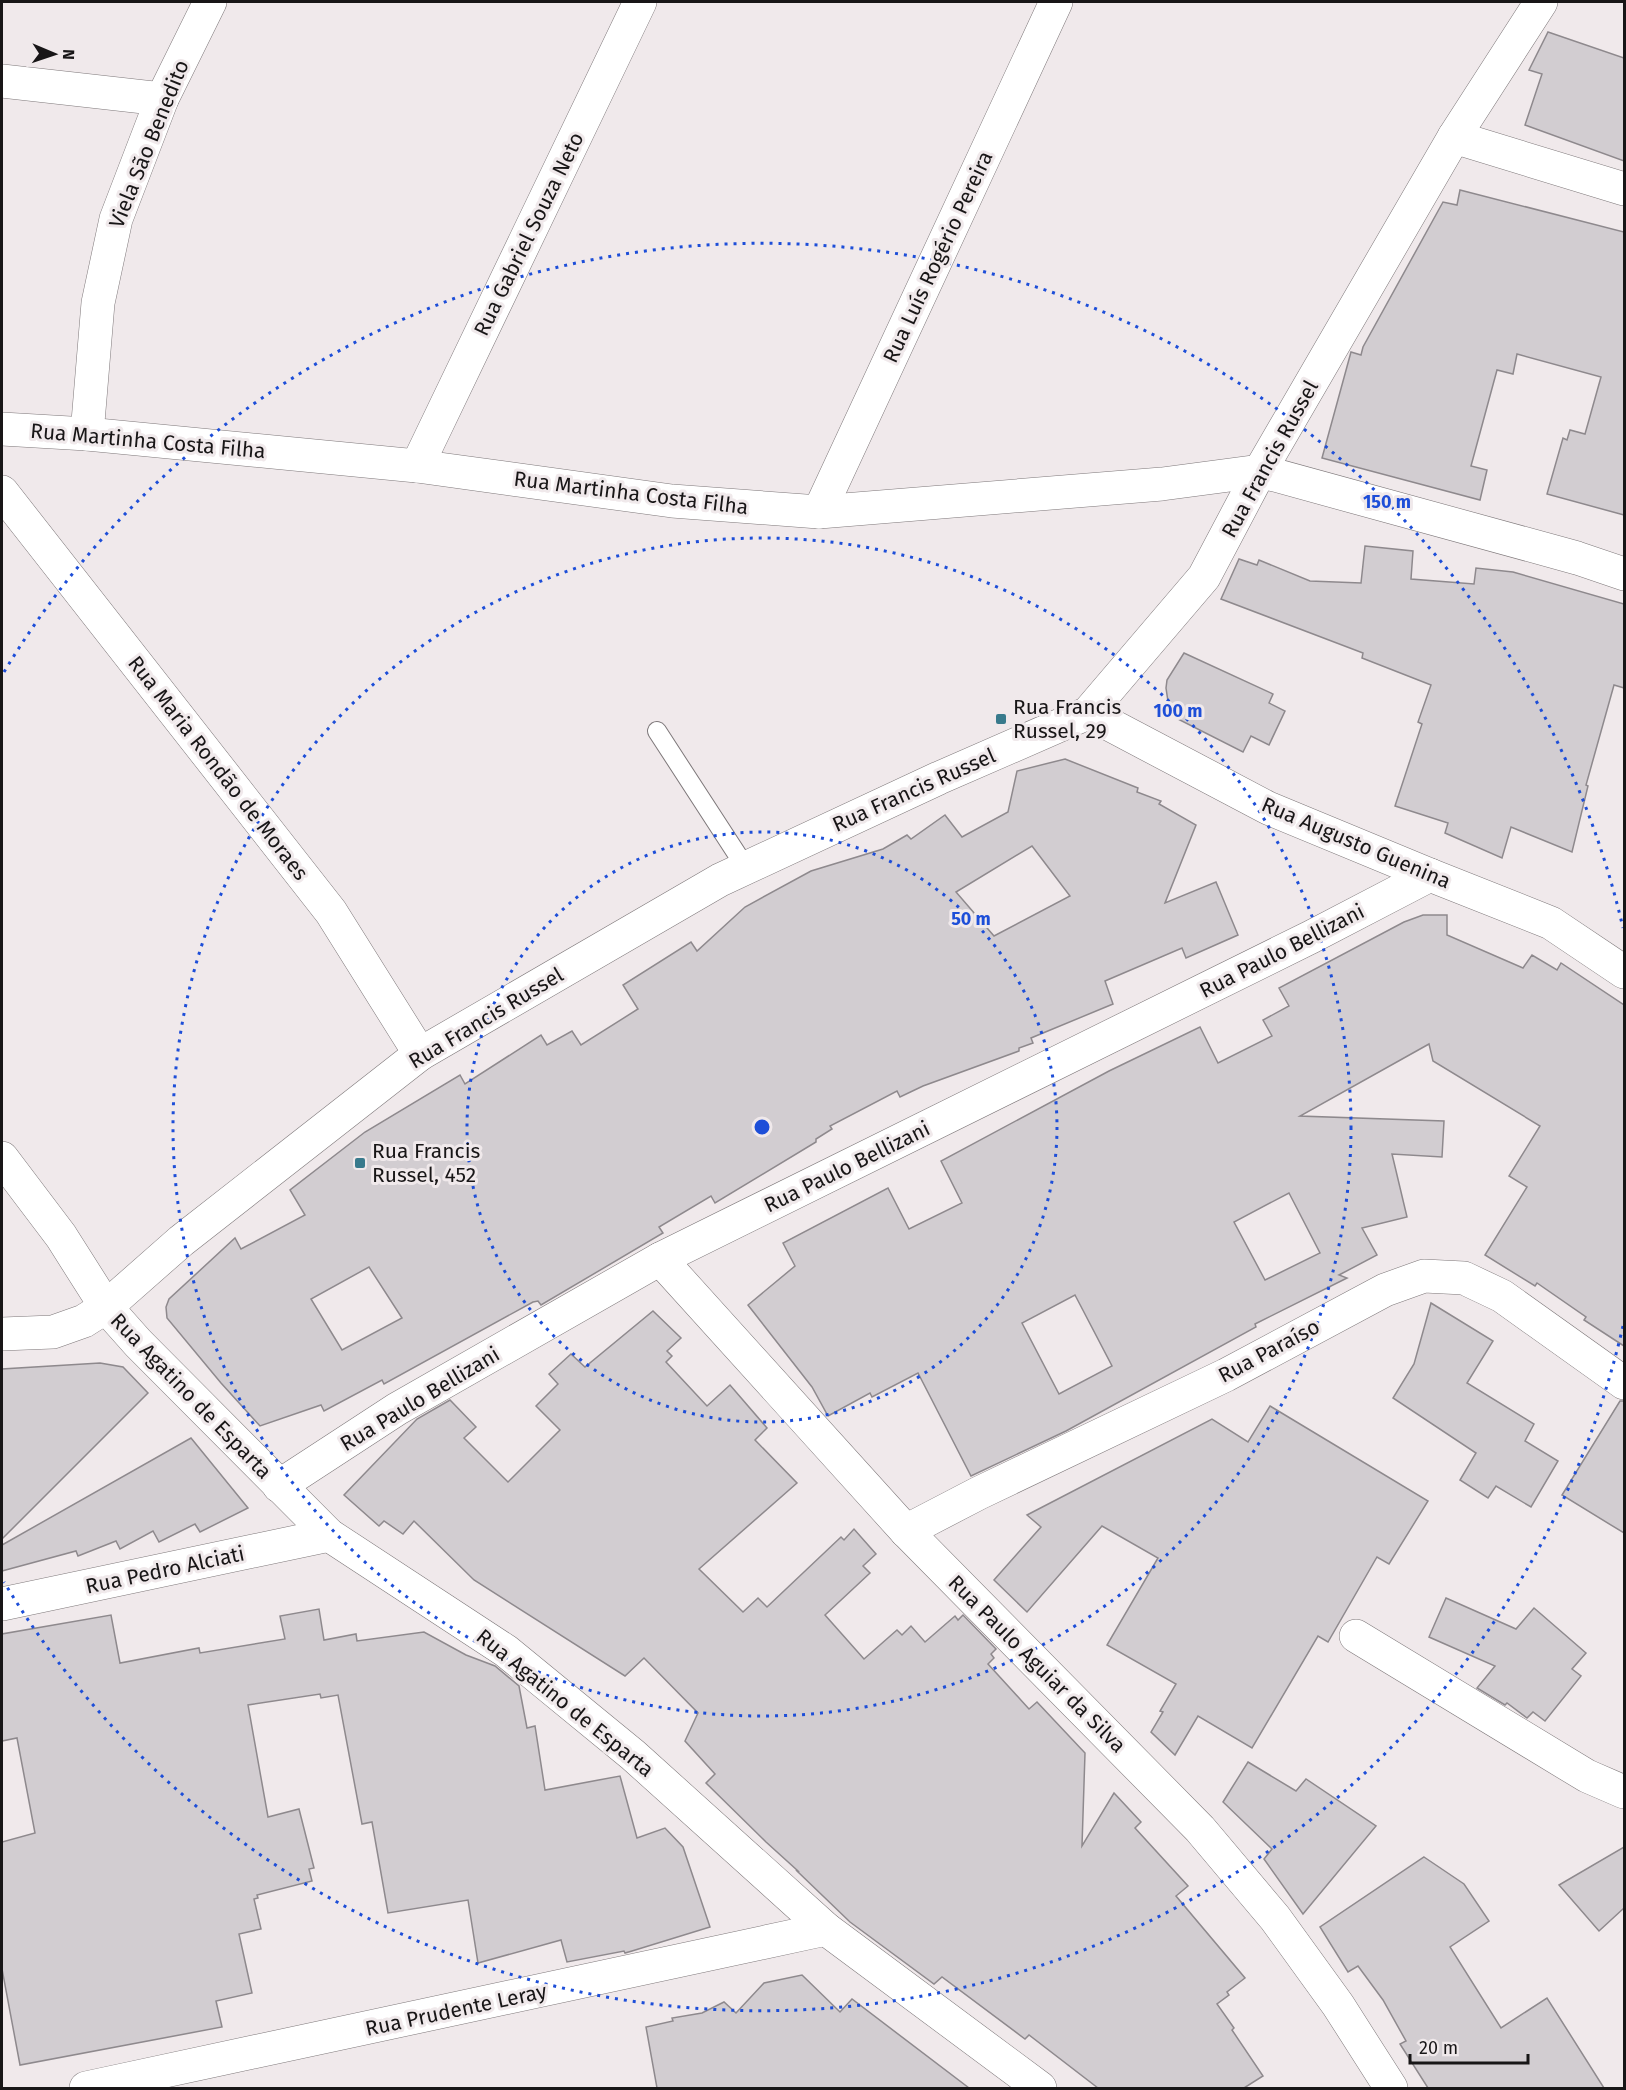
<svg xmlns="http://www.w3.org/2000/svg" width="1626" height="2090" font-family="'Fira Sans',sans-serif">
<style>
.building{fill:#d2cdd1;stroke:#8e898d;stroke-width:1.5;fill-rule:evenodd}
.lines{fill:none;stroke-linecap:round;stroke-linejoin:round}
.lane-casing{stroke:#7e787a;stroke-width:20}
.street-casing{stroke:#7e787a;stroke-width:34}
.lane{stroke:#fff;stroke-width:18}
.street{stroke:#fff;stroke-width:33}
.ring{fill:none;stroke:#1d4ed8;stroke-width:3;stroke-dasharray:3 6}
.poi-dot{fill:#387a8c;stroke:#f0e9eb;stroke-width:2}
.labels{text-anchor:middle;dominant-baseline:central;stroke-width:6;stroke-linejoin:round;paint-order:stroke}
.street-label{font-size:21px;fill:#181617;stroke:#f0e9eb}
.poi-label{font-size:21px;fill:#181617;stroke:#f0e9eb;text-anchor:start}
.centre{fill:#1d4ed8;stroke:#f0e9eb;stroke-width:3}
.ring-label{font-size:18px;text-anchor:middle;font-weight:bold;fill:#1d4ed8;stroke:#f0e9eb;stroke-width:6;stroke-linejoin:round;paint-order:stroke}
</style>
<rect width="100%" height="100%" fill="#f0e9eb"/>
<g class="building">
<polygon points="1548,32 1624,58 1624,161 1525,125 1542,74 1529,70"/>
<polygon points="1460,190 1624,232 1624,515 1547,494 1563,438 1567,440 1570,430 1585,434 1601,377 1517,354 1513,374 1497,370 1471,466 1487,470 1480,500 1322,458 1351,352 1361,355 1363,347 1443,202 1457,205"/>
<polygon points="1365,546 1413,551 1411,579 1474,584 1476,568 1513,572 1624,604 1624,688 1614,685 1586,785 1588,786 1572,852 1511,827 1502,858 1445,833 1448,823 1395,806 1422,724 1418,722 1431,685 1362,658 1363,653 1221,599 1239,559 1257,565 1259,560 1310,581 1361,583"/>
<polygon points="1184,653 1273,694 1269,703 1285,711 1269,745 1251,736 1243,752 1170,715 1166,688 1167,680"/>
<path d="M 1065,759 L 1138,788 L 1137,792 L 1161,801 L 1159,804 L 1196,825 L 1165,903 L 1216,882 L 1238,935 L 1186,958 L 1182,948 L 1105,981 L 1113,1004 L 1031,1038 L 1033,1043 L 1019,1048 L 1019,1051 L 923,1086 L 900,1097 L 897,1091 L 830,1126 L 832,1129 L 816,1139 L 816,1142 L 715,1203 L 711,1196 L 659,1227 L 663,1233 L 541,1305 L 538,1301 L 533,1302 L 384,1384 L 382,1380 L 324,1411 L 321,1405 L 260,1426 L 221,1383 L 167,1318 L 166,1307 L 169,1299 L 235,1238 L 241,1249 L 305,1215 L 290,1190 L 365,1132 L 460,1075 L 465,1084 L 541,1035 L 547,1045 L 572,1031 L 581,1045 L 638,1009 L 623,985 L 691,942 L 697,951 L 745,907 L 811,871 L 883,849 L 907,835 L 911,839 L 945,815 L 962,837 L 1008,812 L 1017,771 ZM 1032,846 L 1070,896 L 994,936 L 956,892 ZM 369,1267 L 402,1318 L 342,1350 L 311,1299 Z"/>
<path d="M 1423,915 L 1447,915 L 1447,935 L 1523,968 L 1532,955 L 1557,970 L 1561,963 L 1624,1005 L 1624,1346 L 1584,1320 L 1586,1317 L 1537,1283 L 1535,1286 L 1485,1255 L 1527,1187 L 1509,1176 L 1540,1126 L 1433,1061 L 1429,1044 L 1300,1116 L 1444,1121 L 1442,1157 L 1392,1154 L 1407,1217 L 1362,1228 L 1377,1255 L 1339,1275 L 1347,1278 L 1255,1324 L 1256,1327 L 1066,1431 L 971,1476 L 918,1373 L 872,1397 L 870,1393 L 828,1416 L 812,1387 L 748,1305 L 795,1266 L 783,1243 L 888,1188 L 909,1229 L 962,1203 L 941,1161 L 1109,1071 L 1200,1027 L 1218,1063 L 1272,1036 L 1263,1020 L 1289,1006 L 1279,988 L 1404,922 ZM 1289,1193 L 1320,1253 L 1265,1280 L 1234,1222 ZM 1075,1295 L 1112,1366 L 1059,1394 L 1022,1323 Z"/>
<polygon points="1431,1303 1493,1341 1467,1383 1534,1424 1525,1441 1558,1461 1531,1507 1496,1486 1488,1498 1460,1480 1476,1453 1393,1398 1414,1364"/>
<polygon points="653,1311 681,1338 667,1351 672,1356 666,1362 707,1406 730,1385 767,1428 755,1440 797,1483 699,1569 743,1612 758,1598 767,1607 841,1537 844,1540 854,1529 876,1554 863,1566 870,1573 825,1615 864,1659 897,1630 902,1635 911,1626 925,1642 955,1616 958,1620 963,1615 996,1649 991,1654 994,1658 988,1664 1029,1709 1037,1702 1085,1753 1082,1846 1114,1793 1141,1822 1135,1828 1188,1886 1176,1896 1245,1978 1227,1992 1229,1995 1217,2004 1234,2028 1232,2030 1263,2076 1244,2088 1098,2088 1029,2035 1025,2039 942,1977 934,1984 850,1922 797,1871 798,1871 766,1842 706,1783 715,1774 685,1741 698,1713 644,1658 625,1676 474,1580 414,1521 403,1534 384,1521 379,1526 344,1495 417,1419 450,1400 476,1427 464,1438 508,1482 560,1430 536,1406 558,1384 549,1374 571,1354 585,1367"/>
<polygon points="100,1363 123,1367 148,1393 2,1539 2,1369"/>
<polygon points="1620,1401 1624,1401 1624,1533 1562,1495"/>
<polygon points="1270,1406 1428,1501 1389,1564 1377,1557 1328,1642 1318,1636 1252,1748 1198,1716 1175,1755 1151,1732 1163,1712 1160,1711 1176,1684 1107,1645 1158,1558 1102,1526 1027,1612 994,1580 1041,1527 1027,1515 1212,1419 1248,1442"/>
<polygon points="191,1438 248,1508 200,1532 195,1524 159,1542 153,1531 120,1549 116,1541 78,1556 76,1551 2,1571 2,1545"/>
<polygon points="1446,1598 1516,1629 1534,1608 1586,1653 1572,1669 1581,1676 1545,1721 1533,1712 1527,1718 1507,1703 1505,1705 1477,1688 1495,1666 1429,1637"/>
<polygon points="319,1609 324,1640 356,1634 357,1641 424,1632 466,1655 495,1666 519,1686 527,1728 535,1726 545,1790 620,1776 637,1838 665,1828 683,1847 710,1927 632,1951 625,1953 624,1951 567,1962 561,1940 478,1963 468,1900 388,1913 372,1822 362,1824 338,1695 321,1698 320,1694 248,1705 268,1817 299,1809 314,1868 309,1869 312,1881 257,1895 258,1898 254,1899 261,1929 239,1934 252,1993 216,2001 222,2027 20,2065 2,1969 2,1842 35,1833 17,1738 2,1741 2,1634 111,1615 120,1663 199,1648 200,1653 285,1639 280,1616"/>
<polygon points="1248,1762 1296,1791 1306,1779 1376,1826 1303,1914 1264,1859 1272,1849 1223,1802"/>
<polygon points="1624,1847 1624,1908 1599,1931 1559,1885"/>
<polygon points="1424,1857 1464,1884 1489,1921 1450,1947 1501,2028 1547,1998 1604,2088 1428,2088 1400,2044 1406,2041 1383,2000 1358,1966 1348,1972 1320,1927"/>
<polygon points="802,1975 840,2012 852,1999 969,2088 657,2088 646,2027 673,2021 672,2018 702,2013 724,2002 736,2013 764,1983"/>
</g>
<g class="lines">
<g class="lane-casing">
<polyline id="lane" points="657,731 746,868"/>
</g>
<g class="street-casing">
<g id="street">
<polyline points="2,81 162,99"/>
<polyline points="1454,137 1624,189"/>
<polyline points="2,429 87,434 417,466 672,501 819,512 1162,484 1260,471 1577,558 1624,574"/>
<polyline points="87,434 98,303 116,219 162,99 210,2"/>
<polyline points="417,466 640,2"/>
<polyline points="2,492 331,912 420,1054"/>
<polyline points="819,512 1056,2"/>
<polyline points="1088,713 1268,808 1430,875 1551,923 1624,972"/>
<polyline points="2,1158 61,1236 106,1307 138,1343 329,1535 506,1651 633,1755 826,1929 1040,2088"/>
<polyline points="660,1259 906,1531 1200,1829 1275,1918 1338,2005 1391,2088"/>
<polyline points="2,1334 53,1332 84,1321 106,1307 181,1241 420,1054 720,880 939,778 1088,713 1204,577 1260,471 1454,137 1541,2"/>
<polyline points="279,1486 397,1409 660,1259 1311,937 1430,875"/>
<polyline points="906,1531 979,1493 1226,1375 1385,1290 1424,1276 1464,1278 1502,1296 1624,1383"/>
<polyline points="2,1604 329,1535"/>
<polyline points="1356,1636 1587,1776 1624,1792"/>
<polyline points="86,2088 826,1929"/>
</g>
</g>
<use href="#lane" class="lane"/>
<use href="#street" class="street"/>
</g>
<g class="ring">
<circle cx="762" cy="1127" r="295"/>
<circle cx="762" cy="1127" r="589"/>
<path d="M1623 1326A884 884 0 0 1 4 1582M4 672A884 884 0 0 1 1623 928"/>
</g>
<g class="poi-dot">
<rect x="995" y="713" width="12" height="12" rx="3"/>
<rect x="354" y="1157" width="12" height="12" rx="3"/>
</g>
<g class="labels">
<g class="street-label">
<text transform="translate(149 144) rotate(-68)">Viela São Benedito</text>
<text transform="translate(529 234) rotate(-64)">Rua Gabriel Souza Neto</text>
<text transform="translate(938 257) rotate(-65)">Rua Luís Rogério Pereira</text>
<text transform="translate(148 441) rotate(5)">Rua Martinha Costa Filha</text>
<text transform="translate(1270 459) rotate(-61)">Rua Francis Russel</text>
<text transform="translate(631 493) rotate(7)">Rua Martinha Costa Filha</text>
<text transform="translate(218 768) rotate(52)">Rua Maria Rondão de Moraes</text>
<text transform="translate(914 790) rotate(-24)">Rua Francis Russel</text>
<text transform="translate(1356 843) rotate(23)">Rua Augusto Guenina</text>
<text transform="translate(1282 951) rotate(-27)">Rua Paulo Bellizani</text>
<text transform="translate(486 1018) rotate(-31)">Rua Francis Russel</text>
<text transform="translate(847 1167) rotate(-26)">Rua Paulo Bellizani</text>
<text transform="translate(1269 1351) rotate(-28)">Rua Paraíso</text>
<text transform="translate(191 1396) rotate(46)">Rua Agatino de Esparta</text>
<text transform="translate(420 1399) rotate(-31)">Rua Paulo Bellizani</text>
<text transform="translate(165 1570) rotate(-12)">Rua Pedro Alciati</text>
<text transform="translate(1037 1664) rotate(45)">Rua Paulo Aguiar da Silva</text>
<text transform="translate(565 1703) rotate(39)">Rua Agatino de Esparta</text>
<text transform="translate(456 2010) rotate(-12)">Rua Prudente Leray</text>
</g>
<g class="poi-label">
<text x="1013" y="707">Rua Francis<tspan x="1013" dy="24">Russel, 29</tspan></text>
<text x="372" y="1151">Rua Francis<tspan x="372" dy="24">Russel, 452</tspan></text>
</g>
</g>
<circle cx="762" cy="1127" r="9" class="centre"/>
<g class="ring-label">
<text x="1387" y="508">150 m</text>
<text x="1178" y="717">100 m</text>
<text x="971" y="925">50 m</text>
</g>
<rect width="1626" height="2090" fill="none" stroke="#181617" stroke-width="6"/>
<g transform="translate(54 54) rotate(92)" stroke="#f0e9eb" stroke-width="4.5" paint-order="stroke">
<path d="M0-4.5L10 22L0 15L-10 22Z" fill="#181617"/>
<text y="-9" font-size="16" font-weight="bold" text-anchor="middle" fill="#181617">N</text>
</g>
<path d="M1410 2054v9h118v-9" fill="none" stroke="#181617" stroke-width="3"/>
<text x="1419" y="2054" font-size="18" fill="#181617" stroke="#f0e9eb" stroke-width="4.5" paint-order="stroke">20 m</text>
</svg>
